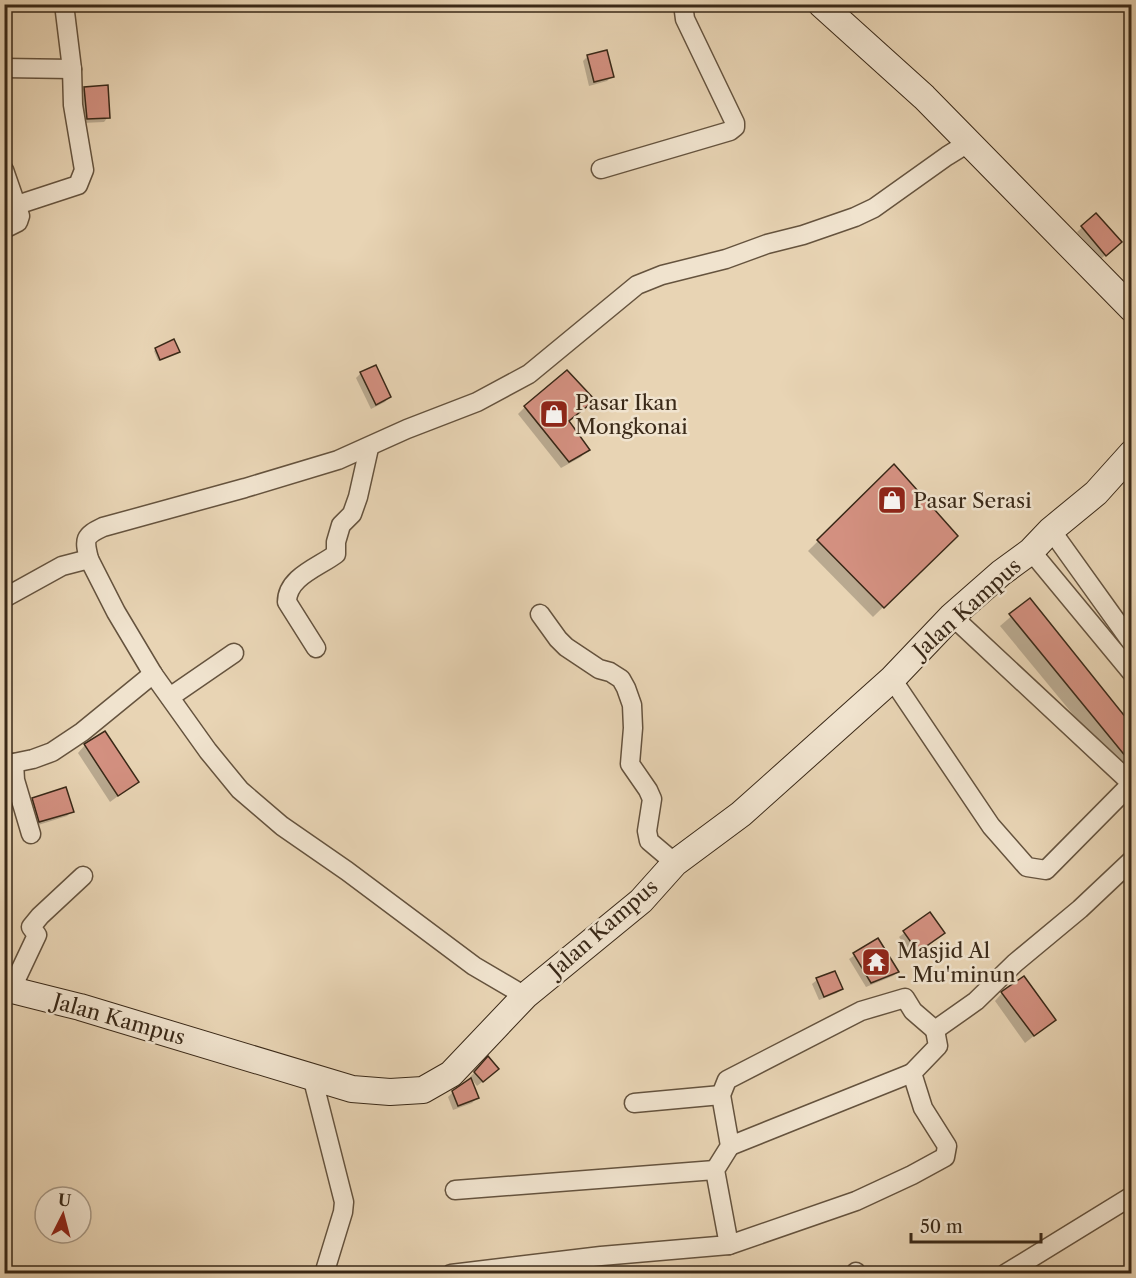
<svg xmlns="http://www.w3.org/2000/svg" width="1136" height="1278" font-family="'Libre Caslon Text',serif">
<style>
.shadow{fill:#0003}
.building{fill:#d39080;stroke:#392817;stroke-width:1.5}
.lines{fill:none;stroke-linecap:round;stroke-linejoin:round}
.street-casing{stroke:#65533e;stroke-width:21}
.secondary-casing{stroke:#392817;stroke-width:28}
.street{stroke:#f0e3ce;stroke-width:18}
.secondary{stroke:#f0e3ce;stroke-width:26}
.labels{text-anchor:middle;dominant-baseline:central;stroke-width:5;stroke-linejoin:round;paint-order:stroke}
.poi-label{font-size:21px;fill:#392817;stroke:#f0e3ce;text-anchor:start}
.street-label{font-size:21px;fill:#392817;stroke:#f0e3ce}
</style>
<rect width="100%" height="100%" fill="#e8d4b4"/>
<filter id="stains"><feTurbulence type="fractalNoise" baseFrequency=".00333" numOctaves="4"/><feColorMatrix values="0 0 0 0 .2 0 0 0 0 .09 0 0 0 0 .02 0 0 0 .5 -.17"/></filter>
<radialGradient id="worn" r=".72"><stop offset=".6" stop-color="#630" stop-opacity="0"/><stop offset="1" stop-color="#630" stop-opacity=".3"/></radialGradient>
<g class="shadow">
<polygon points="588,56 612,76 607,81 589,86 583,61"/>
<polygon points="84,88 108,117 104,122 82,123 80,93"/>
<polygon points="1096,215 1115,246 1101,259 1077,232"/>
<polygon points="156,349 176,353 158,361 154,351"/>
<polygon points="361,373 389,397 385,402 371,409 356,378"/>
<polygon points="525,407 567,422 588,449 581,457 561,468 518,414"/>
<polygon points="894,466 956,536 873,617 808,551"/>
<polygon points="1030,600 1132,727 1132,757 1118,769 1000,626"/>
<polygon points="85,745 137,782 110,802 78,753"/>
<polygon points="33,799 72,811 67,816 35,826 28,804"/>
<polygon points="929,914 943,933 913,956 899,937"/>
<polygon points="878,940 898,972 893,976 866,987 849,959"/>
<polygon points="817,980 841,988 837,993 819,1000 812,984"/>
<polygon points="1002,993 1054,1020 1025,1043 995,1001"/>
<polygon points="488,1059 492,1074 477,1086 470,1077"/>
<polygon points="453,1092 477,1098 472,1103 453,1110 448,1097"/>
</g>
<g class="building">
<polygon points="607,50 614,77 594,82 587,55"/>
<polygon points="108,85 110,118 87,119 84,87"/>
<polygon points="1096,213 1122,242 1106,256 1081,226"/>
<polygon points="174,339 180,352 160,360 155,348"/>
<polygon points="376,365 391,397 376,405 360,372"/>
<polygon points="567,370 595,400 569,421 590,450 569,462 524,406"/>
<polygon points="894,464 958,536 884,608 817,540"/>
<polygon points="1030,598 1131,724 1131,763 1009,614"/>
<polygon points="105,731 139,782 118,796 84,744"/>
<polygon points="66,787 74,812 39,822 32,798"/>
<polygon points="930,912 945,933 918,952 903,931"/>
<polygon points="878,938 899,972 871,983 853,953"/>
<polygon points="835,971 843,989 824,997 816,978"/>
<polygon points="1024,976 1056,1020 1034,1036 1001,992"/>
<polygon points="488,1056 499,1069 483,1082 474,1072"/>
<polygon points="471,1078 479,1098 458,1106 452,1091"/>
</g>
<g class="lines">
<g class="street-casing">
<g id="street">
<polyline points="4,68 72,69"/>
<polyline points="601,169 730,131 735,127 735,123 685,19 683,4"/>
<polyline points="4,170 20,216 18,222 4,229"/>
<polyline points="17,205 78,185 84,170 73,105 72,69 64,4"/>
<polyline points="1051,530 1132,643"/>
<polyline points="1031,551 1132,673"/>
<polyline points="4,598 62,566 89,559"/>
<polyline points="540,614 558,639 566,647 599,669 610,672 621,679 626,688 632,705 633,728 630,764 648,790 652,799 647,831 649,841 675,863"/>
<polyline points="952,616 1131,783"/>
<path d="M 316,648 L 287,602 C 287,577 319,567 336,554 L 336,542 L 341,525 L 352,514 L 358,497 L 369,448"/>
<polyline points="892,679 991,826 1027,867 1046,870 1132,783"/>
<polyline points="170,697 234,653"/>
<polyline points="14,763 15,780 31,834"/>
<polyline points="4,765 33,759 52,752 82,732 153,674"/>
<polyline points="11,990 37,935 31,927 40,916 83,876"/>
<path d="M 525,996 L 474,966 L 347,871 L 282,826 L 240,790 L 208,751 L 153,674 L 116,612 L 89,559 C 84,539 84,536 103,527 L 245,488 L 338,460 L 407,429 L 477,402 L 529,374 L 637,285 L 662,275 L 726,259 L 767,244 L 803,235 L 855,217 L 874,208 L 947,156 L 968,143"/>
<polyline points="312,1076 344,1202 343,1212 324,1274"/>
<polyline points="634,1103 721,1095"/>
<polyline points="730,1146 912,1073"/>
<polyline points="455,1190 715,1170"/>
<polyline points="729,1245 856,1201 912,1175 945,1157 947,1146 923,1108 912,1073 938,1046 935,1030"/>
<polyline points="856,1272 857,1274"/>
<polyline points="451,1274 601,1256 729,1245 715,1170 730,1146 721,1095 727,1080 861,1011 905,998 913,1011 935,1030 976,1001 1015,963 1080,909 1132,860"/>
<polyline points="1005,1274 1132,1196"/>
</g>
</g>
<g class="secondary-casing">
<g id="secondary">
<polyline points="821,4 924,97 1132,309"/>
<polyline points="4,988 80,1007 352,1089 390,1092 423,1090 451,1074 525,996 641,901 675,863 741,814 892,679 952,616 1001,573 1031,551 1051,530 1096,493 1132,453"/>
</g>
</g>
<use href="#street" class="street"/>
<use href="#secondary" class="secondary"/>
</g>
<defs>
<g id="shop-square" transform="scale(1.5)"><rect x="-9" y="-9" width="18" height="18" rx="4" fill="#8f2418" stroke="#f0e3ce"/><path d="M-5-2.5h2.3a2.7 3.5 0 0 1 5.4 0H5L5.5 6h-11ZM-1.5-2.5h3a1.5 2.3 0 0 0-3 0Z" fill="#fff"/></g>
<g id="temple-square" transform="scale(1.5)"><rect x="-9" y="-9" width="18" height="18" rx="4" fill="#8f2418" stroke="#f0e3ce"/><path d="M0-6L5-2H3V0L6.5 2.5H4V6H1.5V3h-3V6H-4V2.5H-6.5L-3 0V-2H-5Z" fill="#fff"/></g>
</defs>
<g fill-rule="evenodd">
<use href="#shop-square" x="554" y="414"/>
<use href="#shop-square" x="892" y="500"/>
<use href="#temple-square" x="876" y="962"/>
</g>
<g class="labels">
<g class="poi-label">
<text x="575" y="402">Pasar Ikan<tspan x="575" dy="24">Mongkonai</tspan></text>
<text x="913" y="500">Pasar Serasi</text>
<text x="897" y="950">Masjid Al<tspan x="897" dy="24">- Mu'minun</tspan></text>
</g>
<g class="street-label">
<text transform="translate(967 608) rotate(-42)">Jalan Kampus</text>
<text transform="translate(603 928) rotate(-41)">Jalan Kampus</text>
<text transform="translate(119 1019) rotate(16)">Jalan Kampus</text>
</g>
</g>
<rect width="1136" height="1278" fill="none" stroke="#e8d4b4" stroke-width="24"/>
<rect x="6" y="6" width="1124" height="1266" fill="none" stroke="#392817" stroke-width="3"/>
<rect x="12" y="12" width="1112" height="1254" fill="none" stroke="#392817" stroke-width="1.5"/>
<g transform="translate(63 1215) rotate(6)"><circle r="28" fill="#f0e3ce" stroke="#a79885" stroke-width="1.5"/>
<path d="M0-4.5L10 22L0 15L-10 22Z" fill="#8f2418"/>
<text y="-9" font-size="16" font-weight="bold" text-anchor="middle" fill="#392817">U</text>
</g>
<path d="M911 1233v9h130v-9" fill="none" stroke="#392817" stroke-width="3"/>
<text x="920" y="1233" font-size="18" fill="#392817" stroke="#f0e3ce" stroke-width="4.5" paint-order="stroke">50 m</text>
<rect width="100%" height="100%" filter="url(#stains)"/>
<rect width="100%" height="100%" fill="url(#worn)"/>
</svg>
